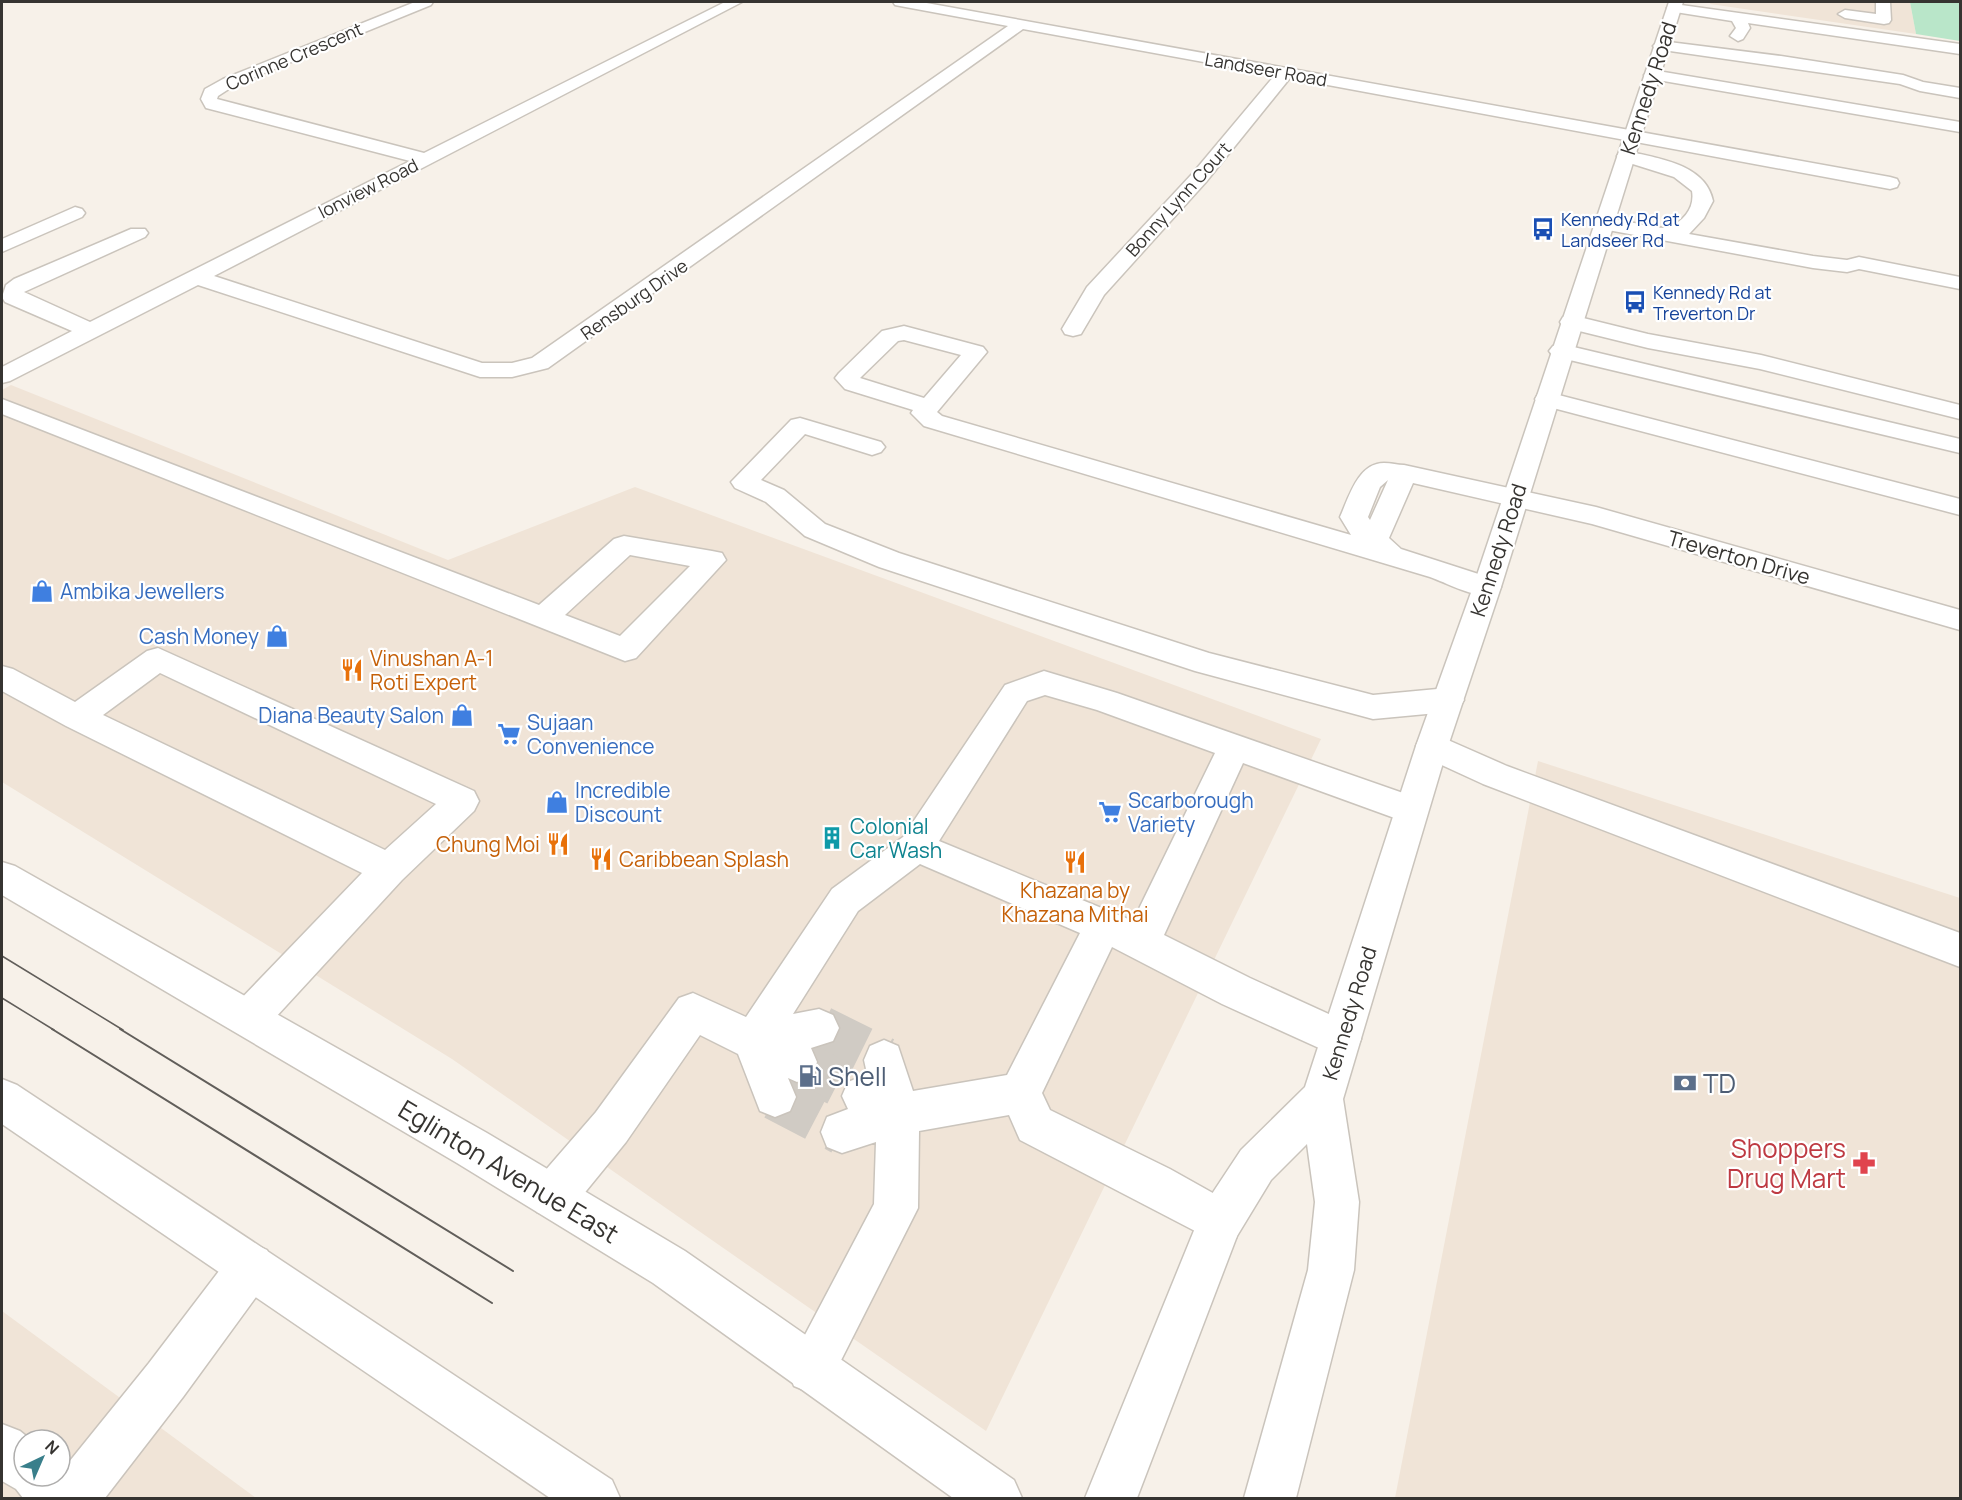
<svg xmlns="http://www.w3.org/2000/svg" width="1962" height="1500" font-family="Manrope,sans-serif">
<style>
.built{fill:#f0e4d7;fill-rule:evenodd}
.green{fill:#b9e6c9}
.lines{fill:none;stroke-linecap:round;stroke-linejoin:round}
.minor-tunnel-far1{stroke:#d0cbc4;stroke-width:35;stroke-dasharray:35 17;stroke-linecap:butt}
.minor-tunnel{stroke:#d0cbc4;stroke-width:46;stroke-dasharray:46 22;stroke-linecap:butt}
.minor-casing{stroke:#cac4bc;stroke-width:3}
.major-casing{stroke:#cac4bc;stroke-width:3}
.minor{fill:#fff;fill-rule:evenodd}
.major{fill:#fff;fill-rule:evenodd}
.tram-far1{stroke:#615e5a;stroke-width:1.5}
.tram{stroke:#615e5a;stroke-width:2}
.labels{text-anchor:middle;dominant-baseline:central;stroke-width:4.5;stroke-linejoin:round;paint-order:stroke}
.far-street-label{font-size:18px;fill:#363431;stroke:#fff}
.far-transit-label{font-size:18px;fill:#164399;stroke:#fff;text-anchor:start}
.street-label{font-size:21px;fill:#363431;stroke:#fff}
.shop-label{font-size:21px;fill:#366cbe;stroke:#fff;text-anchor:start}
.food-label{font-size:21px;fill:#c56008;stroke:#fff;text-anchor:start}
.culture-label{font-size:21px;fill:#0d838f;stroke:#fff;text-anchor:start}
.near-service-label{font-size:26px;fill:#4e5e75;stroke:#fff;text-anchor:start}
.near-health-label{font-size:26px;fill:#be3a42;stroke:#fff;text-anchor:end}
.near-street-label{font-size:26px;fill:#363431;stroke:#fff}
</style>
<rect width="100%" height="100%" fill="#f7f1e9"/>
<g class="built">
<polygon points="1711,2 1910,2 1916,34 1710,4"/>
<polygon points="11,385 448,560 635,487 1321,739 986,1431 452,1059 2,782 2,390"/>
<polygon points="1538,761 1960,898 1960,1498 1395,1498"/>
<path d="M 2,1311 L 256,1498 L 2,1498 ZM 24,1440 L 60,1440 L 60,1476 L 24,1476 Z"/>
</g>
<polygon class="green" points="1910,2 1960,2 1960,41 1916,34"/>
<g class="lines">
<polyline class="minor-tunnel-far1" points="819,1028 824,1030"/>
<g class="minor-tunnel">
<polyline points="821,1029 884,1060"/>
<polyline points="797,1062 863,1096"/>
<polyline points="775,1097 842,1132"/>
</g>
<g class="minor-casing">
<g id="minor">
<polygon points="415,2 433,2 431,5 235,85 218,96 217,99 424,153 725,2 742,2 214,276 482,363 512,363 532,358 1008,26 900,6 895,5 893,2 921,2 1890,177 1897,179 1899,183 1897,187 1890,189 1290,78 1206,182 1104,295 1081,334 1073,336 1065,334 1062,329 1087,287 1192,174 1275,75 1023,29 548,368 512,377 480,377 198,285 10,381 2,383 2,367 72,331 5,302 2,297 6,285 14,279 131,229 145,229 148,233 145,237 24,292 90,322 410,161 206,108 201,99 205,89 223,79"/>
<polygon points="1876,2 1890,2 1891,20 1889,23 1884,24 1845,18 1838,14 1845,10 1876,14"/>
<polygon points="1674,4 1960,44 1960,54 1748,23 1750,28 1743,39 1738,41 1730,36 1736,28 1732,21 1669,11 1667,8"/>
<polygon points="1661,41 1781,56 1903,75 1923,82 1960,88 1960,98 1920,91 1900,84 1656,49 1653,46 1656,43"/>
<polygon points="1652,70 1960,122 1960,132 1646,78 1644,75"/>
<path d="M 1626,151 C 1657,158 1706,164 1713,201 L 1704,218 L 1689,234 L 1813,256 L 1847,260 L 1859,257 L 1960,277 L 1960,289 L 1859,269 L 1847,272 L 1813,268 L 1597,228 L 1594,224 L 1597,220 C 1617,215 1647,229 1669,228 C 1684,220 1695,208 1692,191 L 1674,177 L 1620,160 L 1617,156 L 1620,152 Z"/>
<polygon points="75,207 82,209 85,213 82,217 2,252 2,239"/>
<polygon points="1571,315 1648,334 1761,355 1960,405 1960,419 1760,369 1648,348 1563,327 1560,322 1563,317"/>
<path d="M 904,326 L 983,347 L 987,352 L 937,412 L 942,416 L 1351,535 L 1340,517 C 1349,497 1358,463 1384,463 C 1391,463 1398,465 1404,465 L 1596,507 L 1960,610 L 1960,630 L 1592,524 L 1413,483 L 1389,538 L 1401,549 L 1497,580 L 1501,587 L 1497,594 C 1476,600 1450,584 1430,577 L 924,426 L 911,413 L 913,410 L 845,389 L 835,378 L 839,373 L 882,331 ZM 904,340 L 961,355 L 924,398 L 860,378 L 898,341 ZM 1388,480 L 1370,520 L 1368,517 L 1380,487 Z"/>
<polygon points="1561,344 1960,439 1960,453 1553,356 1549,351 1553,346"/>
<polygon points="1547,392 1960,499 1960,515 1538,404 1535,399 1538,394"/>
<path d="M 2,399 L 539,605 L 614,539 L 624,536 L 712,551 L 722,553 L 726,560 L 636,658 L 625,661 L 2,414 ZM 630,555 L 690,566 L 620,636 L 565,615 Z"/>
<polygon points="800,418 881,442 885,447 881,452 872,455 805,434 761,480 784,490 825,524 899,553 1209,653 1373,695 1448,688 1459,692 1464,700 1459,708 1448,712 1373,719 1195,671 879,567 805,536 766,502 735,488 731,482 791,420"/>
<path d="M 158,648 L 474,791 L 479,801 L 474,811 L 402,880 L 263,1031 L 249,1037 L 235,1031 L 229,1018 L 235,1005 L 362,873 L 66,726 L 2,691 L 2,666 L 13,669 L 75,702 L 147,651 ZM 160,673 L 436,804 L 385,850 L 103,715 Z"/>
<path d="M 1044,671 L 1117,693 L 1423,800 L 1428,810 L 1423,820 L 1411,824 L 1243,763 L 1164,935 L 1250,978 L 1355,1026 L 1361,1039 L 1355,1052 L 1341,1058 L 1222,1004 L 1112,947 L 1042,1093 L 1050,1110 L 1170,1169 L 1236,1206 L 1242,1222 L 1236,1238 L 1220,1244 L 1020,1140 L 1009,1115 L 919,1131 L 918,1208 L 828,1386 L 811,1393 L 794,1386 L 787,1369 L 874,1204 L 876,1142 L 842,1153 L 827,1147 L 821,1132 L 827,1117 L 848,1109 L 842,1096 L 848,1082 L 863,1076 L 868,1078 L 864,1060 L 870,1046 L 884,1040 L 898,1046 L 913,1091 L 1007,1075 L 1080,933 L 920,864 L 858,911 L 793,1014 L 819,1009 L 833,1015 L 839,1028 L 833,1041 L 811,1048 L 817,1062 L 811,1076 L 797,1082 L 788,1078 L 796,1097 L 790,1111 L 775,1117 L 760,1111 L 738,1054 L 700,1035 L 626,1142 L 569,1212 L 553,1218 L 537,1212 L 531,1196 L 537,1180 L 596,1112 L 679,998 L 693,993 L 746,1017 L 832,889 L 903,837 L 1005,685 ZM 1045,695 L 1097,710 L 1215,753 L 1133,921 L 939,841 L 1027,701 Z"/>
<polygon points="1432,733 1507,766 1960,933 1960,967 1483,784 1420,755 1416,746 1420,737"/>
<polygon points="251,1243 267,1250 274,1266 267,1282 183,1397 105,1498 23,1498 16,1489 2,1481 2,1424 20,1431 31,1440 24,1440 24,1476 60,1476 60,1463 65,1467 149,1363 235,1250"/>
</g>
</g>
<g class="major-casing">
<g id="major">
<polygon points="1669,2 1683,2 1501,587 1448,746 1343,1099 1359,1202 1354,1270 1296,1498 1244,1498 1308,1270 1315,1202 1307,1144 1271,1180 1237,1236 1137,1498 1085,1498 1204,1206 1241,1150 1305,1087 1416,746 1473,587"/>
<polygon points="2,862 15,866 487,1133 685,1251 1014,1480 1022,1498 953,1498 653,1283 457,1163 2,895"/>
<polygon points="2,1079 17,1085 612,1480 620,1498 550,1498 2,1124"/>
</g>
</g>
<use href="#minor" class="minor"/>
<use href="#major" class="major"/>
<g class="tram-far1">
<polyline points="2,956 123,1030"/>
<polyline points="2,998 54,1030"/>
</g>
<g class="tram">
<polyline points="52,1029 492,1303"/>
<polyline points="120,1029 513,1271"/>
</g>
</g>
<defs>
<g id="bus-bare" transform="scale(1.8)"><path d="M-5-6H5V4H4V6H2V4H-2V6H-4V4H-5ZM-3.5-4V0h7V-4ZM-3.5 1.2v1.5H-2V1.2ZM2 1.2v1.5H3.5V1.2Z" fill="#1a4fb4" stroke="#fff" stroke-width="2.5" paint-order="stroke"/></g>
<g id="shop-bare" transform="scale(1.8)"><path d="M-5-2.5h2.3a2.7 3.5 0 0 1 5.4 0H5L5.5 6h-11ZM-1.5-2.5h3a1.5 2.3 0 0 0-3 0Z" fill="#3f7fe0" stroke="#fff" stroke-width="2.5" paint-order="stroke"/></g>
<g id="restaurant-bare" transform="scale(1.8)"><path d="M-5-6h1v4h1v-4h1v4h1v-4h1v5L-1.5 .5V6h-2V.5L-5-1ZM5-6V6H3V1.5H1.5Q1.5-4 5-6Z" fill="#e8710a" stroke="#fff" stroke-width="2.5" paint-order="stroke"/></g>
<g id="supermarket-bare" transform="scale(1.8)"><path d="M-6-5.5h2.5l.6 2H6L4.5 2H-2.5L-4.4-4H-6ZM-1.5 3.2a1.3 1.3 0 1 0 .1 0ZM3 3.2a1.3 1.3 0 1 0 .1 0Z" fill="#3f7fe0" stroke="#fff" stroke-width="2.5" paint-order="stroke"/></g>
<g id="building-bare" transform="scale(1.8)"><path d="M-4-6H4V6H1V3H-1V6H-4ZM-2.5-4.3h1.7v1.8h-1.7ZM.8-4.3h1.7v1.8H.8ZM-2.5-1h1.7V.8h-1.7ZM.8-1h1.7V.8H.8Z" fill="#0f9aa8" stroke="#fff" stroke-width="2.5" paint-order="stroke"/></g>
<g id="fuel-bare" transform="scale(1.8)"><path d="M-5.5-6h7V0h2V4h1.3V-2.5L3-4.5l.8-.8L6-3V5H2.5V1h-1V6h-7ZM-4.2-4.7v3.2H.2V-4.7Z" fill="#5c6f8a" stroke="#fff" stroke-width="2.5" paint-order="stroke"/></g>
<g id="bank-bare" transform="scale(1.8)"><path d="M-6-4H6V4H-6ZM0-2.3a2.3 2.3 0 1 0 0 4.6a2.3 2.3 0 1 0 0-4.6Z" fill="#5c6f8a" stroke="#fff" stroke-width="2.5" paint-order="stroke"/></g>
<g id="pharmacy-bare" transform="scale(1.8)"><path d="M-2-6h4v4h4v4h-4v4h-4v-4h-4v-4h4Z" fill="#e0444e" stroke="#fff" stroke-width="2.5" paint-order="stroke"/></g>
</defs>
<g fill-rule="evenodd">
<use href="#bus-bare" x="1543" y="229"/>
<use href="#bus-bare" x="1635" y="302"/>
<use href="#shop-bare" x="42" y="591"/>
<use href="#shop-bare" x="277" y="636"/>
<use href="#restaurant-bare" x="352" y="670"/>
<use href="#shop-bare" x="462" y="715"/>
<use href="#supermarket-bare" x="509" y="734"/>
<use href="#shop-bare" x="557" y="802"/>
<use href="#supermarket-bare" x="1110" y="812"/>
<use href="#building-bare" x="832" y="838"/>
<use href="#restaurant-bare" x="558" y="844"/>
<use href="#restaurant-bare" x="601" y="859"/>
<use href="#restaurant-bare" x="1075" y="862"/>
<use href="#fuel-bare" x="810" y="1076"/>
<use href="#bank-bare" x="1685" y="1083"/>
<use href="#pharmacy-bare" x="1864" y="1163"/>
</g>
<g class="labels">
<g class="far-street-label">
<text transform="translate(294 56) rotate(-23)">Corinne Crescent</text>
<text transform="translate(1266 69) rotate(10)">Landseer Road</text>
<text transform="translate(368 188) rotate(-27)">Ionview Road</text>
<text transform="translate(1178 199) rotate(-48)">Bonny Lynn Court</text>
<text transform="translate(634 299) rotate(-35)">Rensburg Drive</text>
</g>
<g class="far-transit-label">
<text x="1561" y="219">Kennedy Rd at<tspan x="1561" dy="21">Landseer Rd</tspan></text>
<text x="1653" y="292">Kennedy Rd at<tspan x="1653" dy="21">Treverton Dr</tspan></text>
</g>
<g class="street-label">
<text transform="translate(1648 88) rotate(-72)">Kennedy Road</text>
<text transform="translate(1498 550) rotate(-72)">Kennedy Road</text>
<text transform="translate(1739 557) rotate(16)">Treverton Drive</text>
<text transform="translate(1349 1013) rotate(-73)">Kennedy Road</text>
</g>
<g class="shop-label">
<text x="60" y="591">Ambika Jewellers</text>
<text x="259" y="636" text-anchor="end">Cash Money</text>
<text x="444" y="715" text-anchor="end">Diana Beauty Salon</text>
<text x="527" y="722">Sujaan<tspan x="527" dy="24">Convenience</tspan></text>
<text x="575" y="790">Incredible<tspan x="575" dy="24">Discount</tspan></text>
<text x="1128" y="800">Scarborough<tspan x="1128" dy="24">Variety</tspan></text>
</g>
<g class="food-label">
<text x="370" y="658">Vinushan A-1<tspan x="370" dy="24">Roti Expert</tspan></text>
<text x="540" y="844" text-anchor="end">Chung Moi</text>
<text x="619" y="859">Caribbean Splash</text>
<text x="1075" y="890" text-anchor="middle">Khazana by<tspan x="1075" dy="24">Khazana Mithai</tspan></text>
</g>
<g class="culture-label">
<text x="850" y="826">Colonial<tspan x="850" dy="24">Car Wash</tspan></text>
</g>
<g class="near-service-label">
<text x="828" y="1076">Shell</text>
<text x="1703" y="1083">TD</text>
</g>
<g class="near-health-label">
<text x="1846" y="1148">Shoppers<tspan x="1846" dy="30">Drug Mart</tspan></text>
</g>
<g class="near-street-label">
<text transform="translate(509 1171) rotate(31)">Eglinton Avenue East</text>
</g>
</g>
<rect width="1962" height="1500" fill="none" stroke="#363431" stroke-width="6"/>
<g transform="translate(42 1458) rotate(44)"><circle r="28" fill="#ffffff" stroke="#afaead" stroke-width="1.5"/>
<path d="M0-4.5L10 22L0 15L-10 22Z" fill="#397f8b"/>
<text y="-9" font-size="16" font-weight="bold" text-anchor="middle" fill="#363431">N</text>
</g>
</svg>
